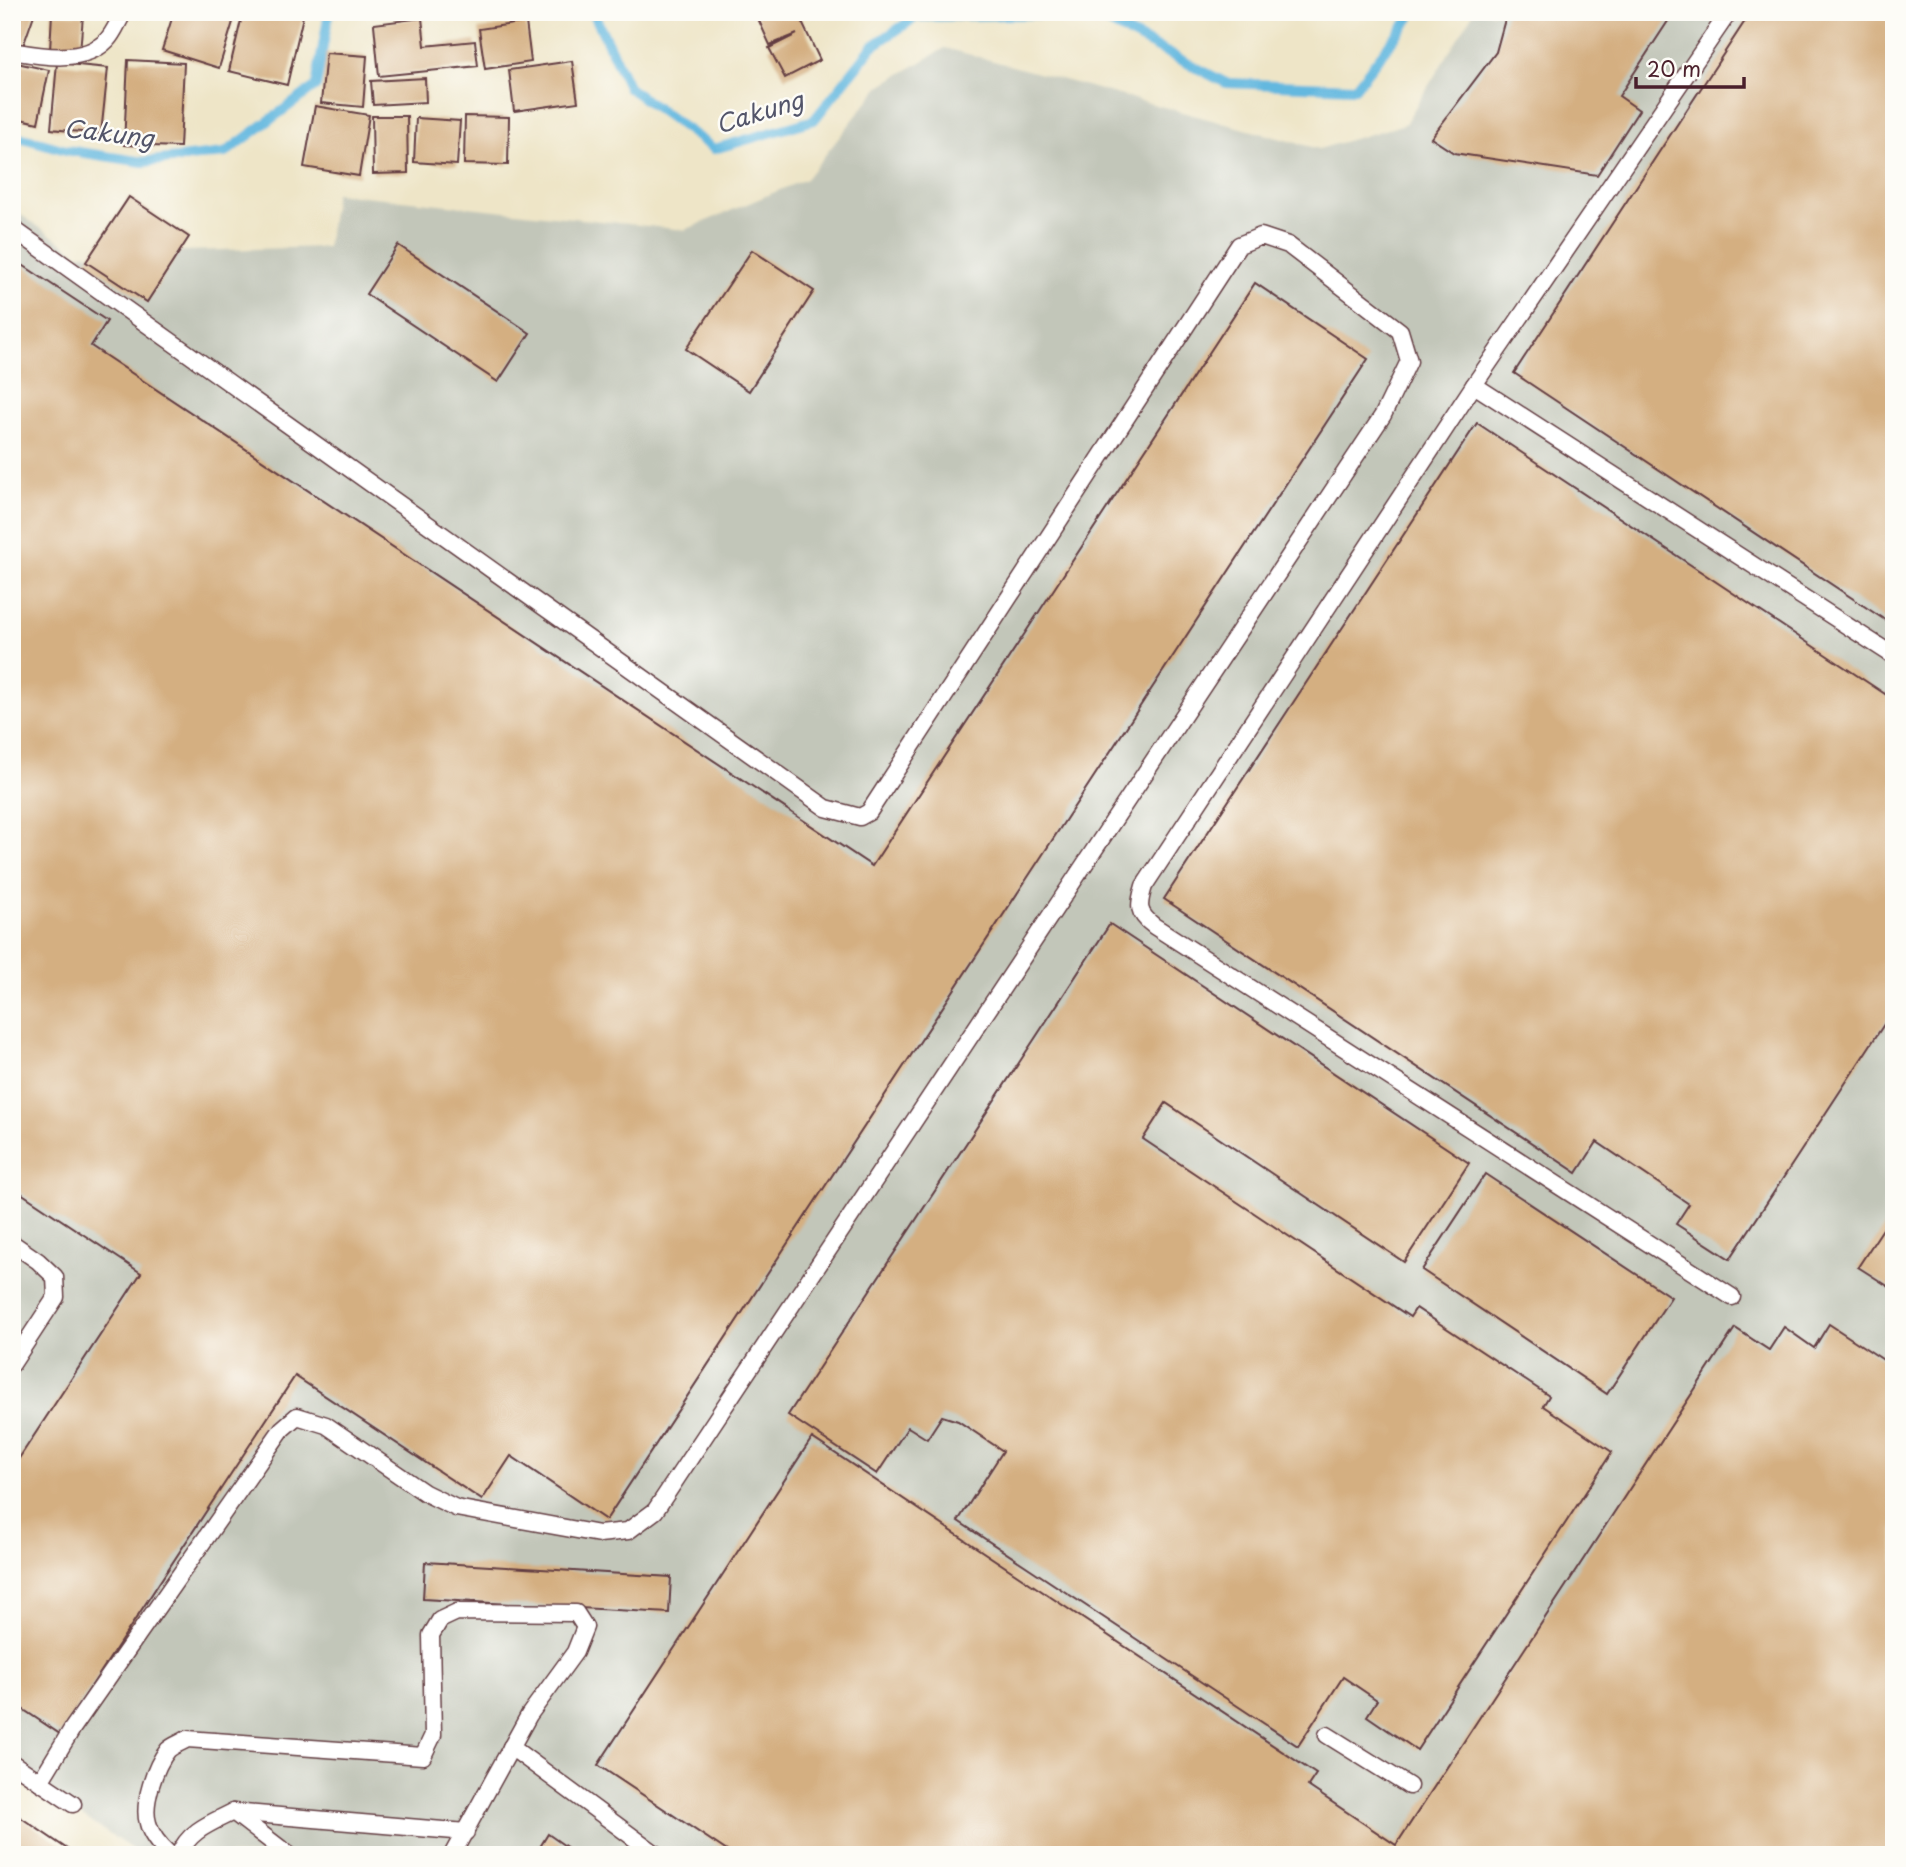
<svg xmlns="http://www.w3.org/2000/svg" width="1906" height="1867" font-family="'Playpen Sans',sans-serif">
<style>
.industrial{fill:#c2c6b9}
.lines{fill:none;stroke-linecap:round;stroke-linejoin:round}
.stream{stroke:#63b8df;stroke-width:10}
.building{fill:#d4af81}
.lane-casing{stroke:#633d42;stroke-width:19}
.lane{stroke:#fff;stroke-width:16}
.labels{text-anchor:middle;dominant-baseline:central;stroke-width:5;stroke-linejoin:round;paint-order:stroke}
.water-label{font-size:24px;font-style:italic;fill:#53556a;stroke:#fdfcf7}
</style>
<rect width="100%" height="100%" fill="#fdfcf7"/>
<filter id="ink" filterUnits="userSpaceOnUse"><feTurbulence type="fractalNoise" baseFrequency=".0143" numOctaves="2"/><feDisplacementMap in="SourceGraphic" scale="14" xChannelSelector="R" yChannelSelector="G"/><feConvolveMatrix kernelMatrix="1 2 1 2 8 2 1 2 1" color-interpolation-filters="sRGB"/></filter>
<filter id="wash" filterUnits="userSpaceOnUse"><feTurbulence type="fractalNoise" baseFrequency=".00686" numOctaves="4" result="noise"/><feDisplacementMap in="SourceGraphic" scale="28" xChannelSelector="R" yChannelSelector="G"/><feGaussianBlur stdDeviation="1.57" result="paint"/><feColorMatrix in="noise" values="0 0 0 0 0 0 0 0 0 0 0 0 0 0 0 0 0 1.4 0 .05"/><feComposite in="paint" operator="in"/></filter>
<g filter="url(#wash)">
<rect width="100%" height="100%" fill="#eee5c7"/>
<polygon class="industrial" points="1474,12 1894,12 1894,1855 141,1855 12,1770 12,209 79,254 327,247 335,193 685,230 806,179 880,86 945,48 1319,149 1405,124"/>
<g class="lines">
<g class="stream">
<polyline points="593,12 629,88 714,149 814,120 873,46 916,17 1090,13 1226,83 1355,88 1410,18 1409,12"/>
<polyline points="12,135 66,150 143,162 225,153 316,86 329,12"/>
</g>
</g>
<g id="blocks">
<g class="building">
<polygon points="12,12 35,12 22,49 12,45"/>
<polygon points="174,12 236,12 219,68 162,50"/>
<polygon points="243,12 304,12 287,85 229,71"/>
<polygon points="755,12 797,12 820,60 785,78 769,48 797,34 770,45"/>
<polygon points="1507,12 1674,12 1619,96 1639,110 1597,175 1454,153 1431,138 1496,52"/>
<polygon points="1751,12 1894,12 1894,626 1514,373"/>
<polygon points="52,13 83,15 80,53 50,51"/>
<polygon points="422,18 425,46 475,41 478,66 379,76 374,24"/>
<polygon points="526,22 531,62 485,69 479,29"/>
<polygon points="326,53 367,56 363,107 321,103"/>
<polygon points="128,60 184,63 180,147 124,145"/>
<polygon points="572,61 578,102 514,111 509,70"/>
<polygon points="12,62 49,70 38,123 12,117"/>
<polygon points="57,63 108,68 101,134 51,129"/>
<polygon points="425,78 426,102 373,105 371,81"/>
<polygon points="315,106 369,115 359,176 304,167"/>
<polygon points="372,116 407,116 408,173 373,174"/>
<polygon points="465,116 509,117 508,165 464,164"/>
<polygon points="416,118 460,121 457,165 414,162"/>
<polygon points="129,197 189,237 147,302 86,262"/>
<polygon points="398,245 530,333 498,382 366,294"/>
<polygon points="752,250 814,291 749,391 686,349"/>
<polygon points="12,258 107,321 91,346 872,866 1255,283 1368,359 606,1520 511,1456 482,1500 295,1376 60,1734 12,1702 12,1469 141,1273 12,1187"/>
<polygon points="1477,423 1894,700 1894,1009 1730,1259 1676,1224 1689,1204 1597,1142 1577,1173 1164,899"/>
<polygon points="1110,924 1469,1163 1404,1262 1166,1103 1143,1139 1410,1317 1416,1308 1549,1396 1543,1406 1612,1452 1417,1750 1367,1716 1377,1700 1343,1677 1298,1746 958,1521 1003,1451 958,1421 942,1416 927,1439 908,1427 877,1474 788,1415"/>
<polygon points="1485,1174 1671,1297 1607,1394 1422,1270"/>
<polygon points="1894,1212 1894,1290 1858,1267"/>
<polygon points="1829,1324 1894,1367 1894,1855 733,1855 598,1765 812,1438 1316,1774 1308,1786 1396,1845 1735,1328 1769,1350 1784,1327 1814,1348"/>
<polygon points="425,1562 671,1577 669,1613 423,1599"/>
<polygon points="12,1812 23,1819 76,1855 12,1855"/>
<polygon points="548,1834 578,1855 535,1855"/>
</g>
</g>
</g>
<g filter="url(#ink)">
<use href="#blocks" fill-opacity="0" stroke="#633d42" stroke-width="2"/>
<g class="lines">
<g class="lane-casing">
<g id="lane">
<path d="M 1729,12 L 1474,385 L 1144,886 C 1138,906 1137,913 1154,926 L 1732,1297"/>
<path d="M 12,51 C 41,56 84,64 107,40 C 114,33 118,21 124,12"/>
<polyline points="12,228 826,808 860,817 869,812 1239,245 1261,236 1288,245 1400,331 1409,361 1383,415 655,1511 628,1531 599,1534 456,1508 425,1493 326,1425 297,1416 282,1429 72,1729 40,1782"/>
<polyline points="1474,385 1894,656"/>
<polyline points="12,1243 38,1261 55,1277 56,1297 12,1364"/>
<polyline points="1327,1735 1409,1786"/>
<polyline points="511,1747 657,1855"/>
<polyline points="12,1763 73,1804"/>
<polyline points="233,1812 289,1855"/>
<path d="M 170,1855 C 160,1846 151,1836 148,1823 C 142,1804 155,1766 168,1750 C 173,1745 181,1743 187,1739 L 423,1756 L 433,1735 L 431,1635 L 440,1620 L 457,1612 L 576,1613 L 585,1627 L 575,1652 L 529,1715 L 452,1855"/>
<path d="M 179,1855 C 188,1831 211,1823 233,1812 L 466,1832"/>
</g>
</g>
<use href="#lane" class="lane"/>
</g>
</g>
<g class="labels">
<g class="water-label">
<text transform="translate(759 111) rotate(-17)">Cakung</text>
<text transform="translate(109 132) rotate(7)">Cakung</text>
</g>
</g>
<rect width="1906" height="1867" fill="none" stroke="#fdfcf7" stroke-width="42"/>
<path d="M1636 77v10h108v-10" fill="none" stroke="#4a1f2b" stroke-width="3.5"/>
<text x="1647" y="77" font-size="21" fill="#4a1f2b" stroke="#fdfcf7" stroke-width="5" paint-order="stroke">20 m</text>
</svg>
